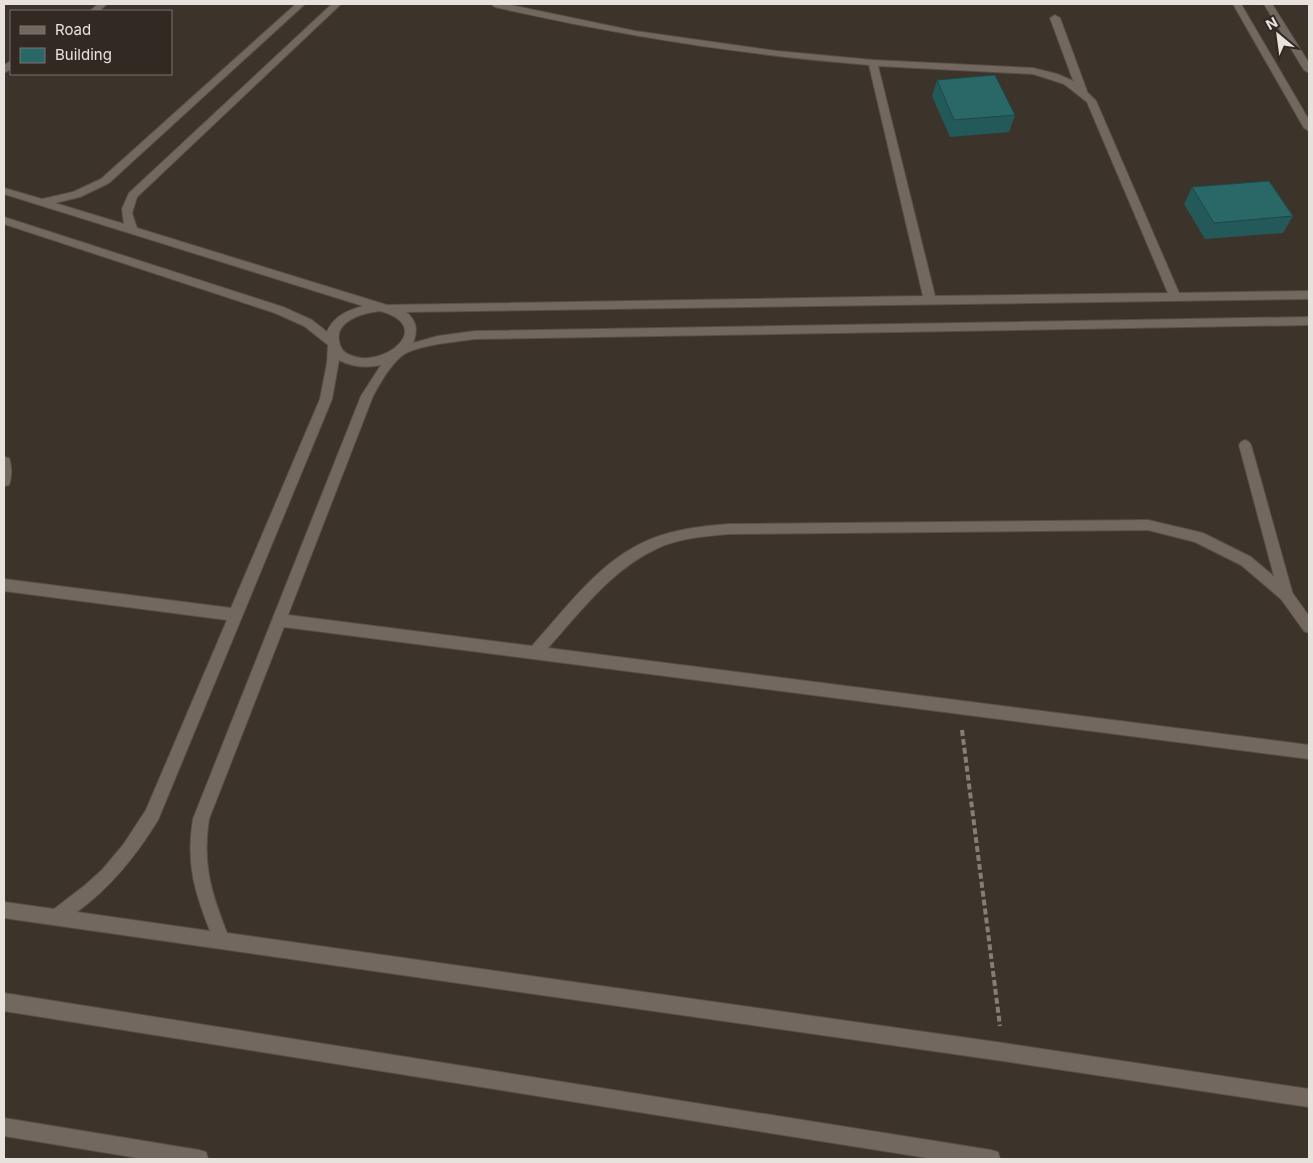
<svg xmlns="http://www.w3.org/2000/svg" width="1313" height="1163" font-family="Inter,sans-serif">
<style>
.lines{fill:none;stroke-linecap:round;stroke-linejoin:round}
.service-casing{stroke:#564f48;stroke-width:2}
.minor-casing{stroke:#564f48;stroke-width:2}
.tertiary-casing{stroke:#564f48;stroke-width:2}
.path{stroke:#857e77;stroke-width:4;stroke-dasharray:6 3;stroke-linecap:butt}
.service{fill:#736860;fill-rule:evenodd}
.minor{fill:#736860;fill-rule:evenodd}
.tertiary{fill:#736860;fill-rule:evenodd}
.wall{fill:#245959}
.building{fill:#2a6867;stroke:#1d4948}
</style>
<rect width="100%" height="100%" fill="#3c332b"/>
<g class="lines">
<g class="service-casing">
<g id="service">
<polygon points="1055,15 1060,18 1087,91 1085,93 1079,93 1077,91 1050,18"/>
<polygon points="11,61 11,69 4,73 4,65"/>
<polygon points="1245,440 1249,442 1251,445 1293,595 1291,599 1286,601 1281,599 1279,595 1239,445 1241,442"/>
</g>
</g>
<g class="minor-casing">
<g id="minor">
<polygon points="98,4 107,4 99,11 90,11"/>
<path d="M 296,4 L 305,4 L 109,183 L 80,197 L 55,203 L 124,224 L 122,209 L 129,193 L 332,4 L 341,4 L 137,197 L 132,213 L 137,228 L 387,305 L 923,296 L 869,65 C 743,55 618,35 495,7 L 491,4 L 505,4 L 635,31 L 777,51 L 873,60 L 1033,68 L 1057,74 L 1071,80 L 1083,88 L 1096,101 L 1179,293 L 1309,291 L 1309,299 L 406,312 C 417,321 418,330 413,343 L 438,336 L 475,331 L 1309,317 L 1309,325 L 475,339 C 454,342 425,344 406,353 C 393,360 380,383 373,396 L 288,615 L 532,646 C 567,607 601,559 651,539 C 676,529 703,526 730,524 L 1148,520 L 1203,533 L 1251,557 L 1291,591 L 1309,616 L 1309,633 L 1304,631 L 1281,599 L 1241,565 L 1195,542 L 1148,530 L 730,534 C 706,536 680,538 658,548 C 612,569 581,611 548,648 L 1309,745 L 1309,759 L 284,627 L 209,819 C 202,864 211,892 227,933 L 1003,1043 L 1309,1089 L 1309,1107 L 1003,1061 L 4,918 L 4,902 L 54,909 L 84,886 L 102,870 L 123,845 L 146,810 L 227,620 L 4,591 L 4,579 L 231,608 L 320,399 L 327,363 L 328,345 L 304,326 L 275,313 L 4,224 L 4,217 L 283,307 L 312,320 L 327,332 C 333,316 349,310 363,306 L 4,194 L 4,188 L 42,199 L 73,192 L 101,179 ZM 878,66 L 1033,74 L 1064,84 L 1087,102 L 1168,293 L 935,296 ZM 380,311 C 438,327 381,370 350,355 C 344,353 340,348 339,341 C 335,320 364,313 380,311 ZM 339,360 C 352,367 367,368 381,365 L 361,396 L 193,819 C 186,863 194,890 210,931 L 77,912 C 111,887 136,856 158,820 L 332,399 Z"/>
<polygon points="1233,4 1241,4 1309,120 1309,131 1304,128"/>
<polygon points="1264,4 1272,4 1309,63 1309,73 1304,70"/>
<path d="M 4,457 L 9,458 C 12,466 12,477 9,485 L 4,486 Z"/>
</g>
</g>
<g class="tertiary-casing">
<g id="tertiary">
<polygon points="4,993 991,1150 998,1152 1000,1159 934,1159 4,1011"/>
<polygon points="4,1118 199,1150 206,1152 208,1159 144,1159 4,1136"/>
</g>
</g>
<polyline class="path" points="962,730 1000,1026"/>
<use href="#service" class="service"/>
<use href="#minor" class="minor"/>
<use href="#tertiary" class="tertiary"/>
</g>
<g class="wall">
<polygon points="937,80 1015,115 1009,132 950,137 932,96"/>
<polygon points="1192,187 1293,216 1283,233 1205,239 1184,204"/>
</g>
<g class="building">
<polygon points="995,75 1015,115 954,120 937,80"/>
<polygon points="1269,181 1293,216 1214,223 1192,187"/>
</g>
<rect width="1313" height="1163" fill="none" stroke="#e8e2dd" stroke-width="10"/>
<rect x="10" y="10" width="162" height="65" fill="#322922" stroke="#7b736d"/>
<rect x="20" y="26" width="25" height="8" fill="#736860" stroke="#7b736d"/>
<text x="55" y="35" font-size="15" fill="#e8e2dd">Road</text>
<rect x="20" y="48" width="25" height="15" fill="#2a6867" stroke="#7b736d"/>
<text x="55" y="60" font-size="15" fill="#e8e2dd">Building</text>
<g transform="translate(1278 35) rotate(331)" stroke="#322922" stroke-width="4" paint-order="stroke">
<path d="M0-4L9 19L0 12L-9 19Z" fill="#e8e2dd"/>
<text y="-8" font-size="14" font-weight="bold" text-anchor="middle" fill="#e8e2dd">N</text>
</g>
</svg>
